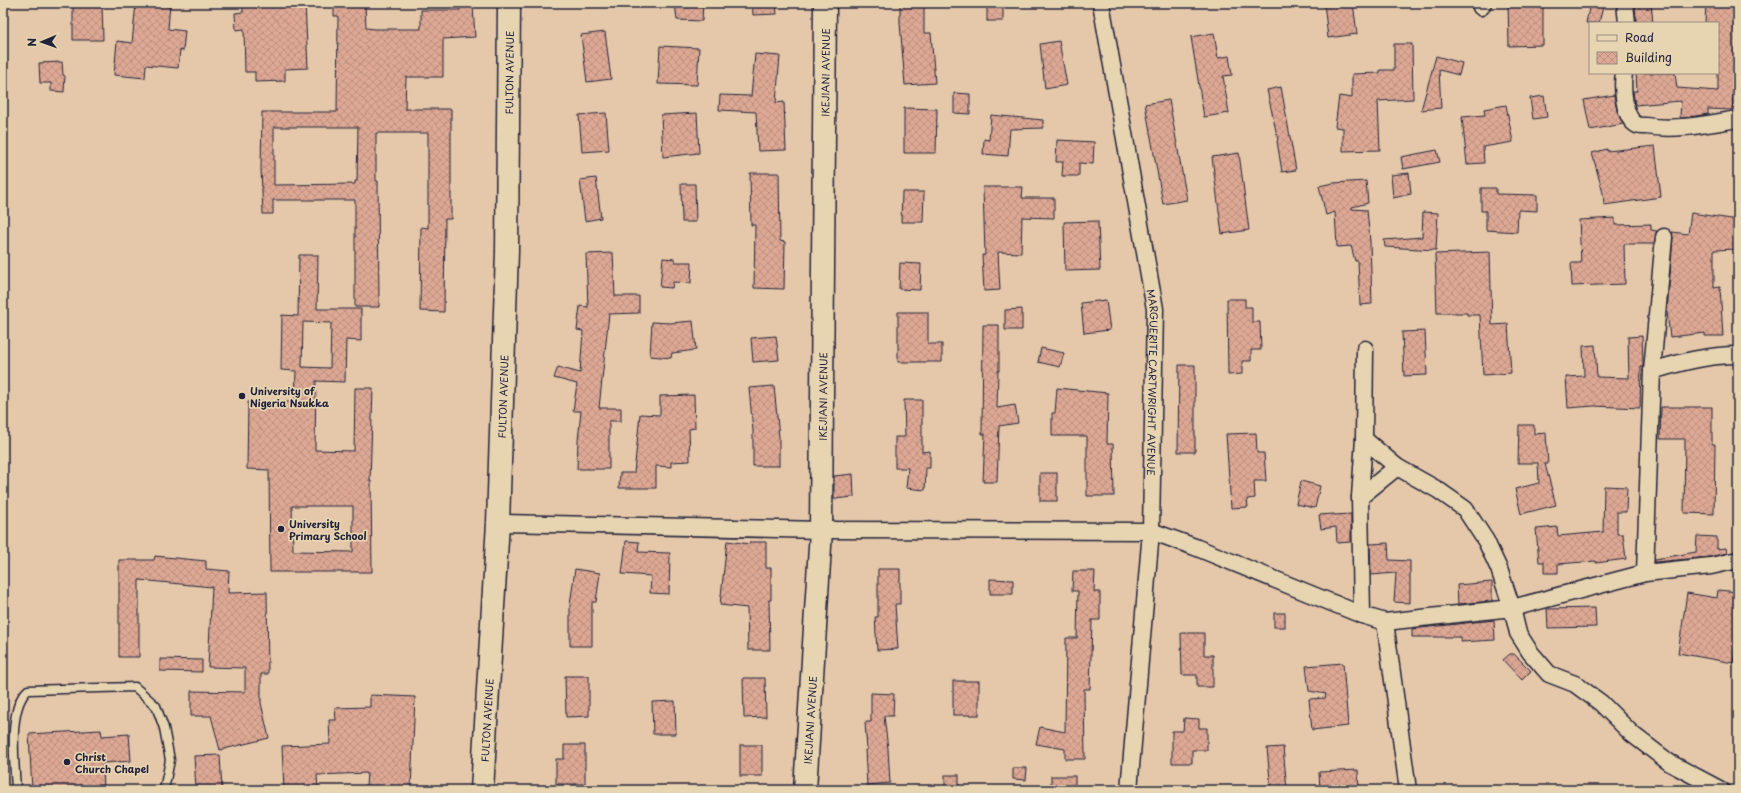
<svg xmlns="http://www.w3.org/2000/svg" width="1741" height="793" font-family="'Playpen Sans',sans-serif">
<style>
.building{fill:url(#building-cross-hatch);stroke:#22223b;fill-rule:evenodd}
.lines{fill:none;stroke-linecap:round;stroke-linejoin:round}
.lane-casing{stroke:#22223b;stroke-width:11}
.street-casing{stroke:#22223b;stroke-width:19}
.secondary-casing{stroke:#22223b;stroke-width:25}
.lane{stroke:#e7d4b1;stroke-width:8}
.street{stroke:#e7d4b1;stroke-width:16}
.secondary{stroke:#e7d4b1;stroke-width:22}
.poi-dot{fill:#22223b;stroke:#e7d4b1;stroke-width:1.5}
.labels{text-anchor:middle;dominant-baseline:central;stroke-width:3.5;stroke-linejoin:round;paint-order:stroke}
.street-label{font-size:10px;fill:#22223b;stroke:#e7d4b1}
.poi-label{font-size:10px;font-weight:bold;fill:#22223b;stroke:#e7d4b1;text-anchor:start}
</style>
<defs>
<pattern id="building-cross-hatch" width="8" height="8" patternUnits="userSpaceOnUse"><rect width="8" height="8" fill="#dda894"/><path d="M0 0l8 8M0 8l8-8" fill="none" stroke="#bd9080"/></pattern>
</defs>
<rect width="100%" height="100%" fill="#e5c8a9"/>
<filter id="ink" filterUnits="userSpaceOnUse"><feTurbulence type="fractalNoise" baseFrequency=".025" numOctaves="2"/><feDisplacementMap in="SourceGraphic" scale="8" xChannelSelector="R" yChannelSelector="G"/><feConvolveMatrix kernelMatrix="1 2 1 2 8 2 1 2 1" color-interpolation-filters="sRGB"/></filter>
<g filter="url(#ink)">
<g class="building">
<polygon points="73,3 102,3 103,40 73,40"/>
<polygon points="136,3 170,3 168,29 185,31 183,51 180,50 178,68 146,65 145,78 114,75 117,41 132,43"/>
<polygon points="243,3 305,3 308,68 285,69 285,81 255,82 255,72 245,72 244,29 236,30 235,13 243,12"/>
<path d="M 334,3 L 365,3 L 366,28 L 375,29 L 421,29 L 421,10 L 460,10 L 460,7 L 473,6 L 475,37 L 443,39 L 443,77 L 406,77 L 405,109 L 451,109 L 451,219 L 445,219 L 444,312 L 420,311 L 421,227 L 428,228 L 428,133 L 376,133 L 376,181 L 378,181 L 379,307 L 355,307 L 355,200 L 273,200 L 273,214 L 263,214 L 261,169 L 262,112 L 337,112 L 338,16 L 334,16 ZM 274,127 L 358,127 L 357,181 L 355,181 L 355,184 L 274,185 Z"/>
<polygon points="675,3 703,3 702,21 677,20"/>
<polygon points="752,3 776,3 777,14 753,15"/>
<polygon points="900,3 924,3 924,33 931,33 935,83 905,85 900,23"/>
<rect x="987" y="3" width="16" height="18"/>
<polygon points="1324,3 1353,3 1357,34 1328,38"/>
<polygon points="1508,3 1543,3 1543,45 1509,46"/>
<polygon points="1590,3 1604,3 1599,23 1586,23"/>
<polygon points="1635,3 1651,3 1653,23 1636,23"/>
<polygon points="1706,3 1738,3 1738,36 1732,110 1708,109 1708,114 1682,118 1680,117 1681,101 1635,105 1633,91 1637,91 1636,73 1675,73 1677,88 1718,91 1718,23 1705,23"/>
<polygon points="605,32 611,79 587,82 581,35"/>
<polygon points="1214,33 1218,58 1229,56 1232,75 1223,76 1229,113 1204,117 1191,37"/>
<polygon points="1059,41 1067,85 1045,89 1040,44"/>
<polygon points="1394,44 1412,44 1413,99 1378,101 1380,150 1343,151 1343,128 1335,127 1339,96 1352,98 1352,74 1380,73 1380,70 1394,70"/>
<polygon points="660,46 699,48 697,85 658,84"/>
<polygon points="755,54 780,56 776,103 784,102 786,150 758,151 756,112 719,110 720,95 751,96"/>
<polygon points="1436,56 1462,63 1459,75 1439,70 1441,108 1421,110"/>
<polygon points="62,62 63,75 65,76 64,92 51,91 51,83 40,83 39,63"/>
<polygon points="1281,87 1296,170 1282,172 1277,141 1278,140 1267,90"/>
<polygon points="954,93 970,94 970,114 954,113"/>
<polygon points="1614,95 1617,111 1623,124 1590,130 1584,100"/>
<polygon points="1544,96 1547,117 1533,119 1530,98"/>
<polygon points="1169,100 1187,200 1163,204 1145,104"/>
<polygon points="1506,105 1513,142 1483,147 1484,163 1467,164 1462,117 1485,115 1484,109"/>
<polygon points="904,108 937,109 936,153 904,153"/>
<polygon points="606,113 609,150 582,152 579,115"/>
<polygon points="697,113 699,153 663,157 661,115"/>
<polygon points="991,115 1043,120 1043,128 1010,129 1008,156 983,154 984,139 989,140"/>
<polygon points="1057,140 1094,142 1093,164 1079,163 1079,176 1062,176 1063,162 1056,162"/>
<polygon points="1655,146 1661,197 1604,205 1603,193 1592,153 1607,149 1607,151"/>
<polygon points="1437,150 1440,162 1403,169 1401,157"/>
<polygon points="1239,153 1249,230 1222,234 1212,157"/>
<polygon points="750,173 779,173 780,241 785,242 784,289 754,288 755,225 751,225"/>
<polygon points="1409,173 1411,194 1393,198 1391,175"/>
<polygon points="596,178 601,218 585,221 580,180"/>
<polygon points="1366,181 1368,203 1352,207 1352,209 1367,210 1370,241 1372,304 1360,305 1358,261 1355,261 1351,246 1337,247 1335,212 1326,215 1319,186 1333,183"/>
<polygon points="681,184 695,184 696,222 682,222"/>
<polygon points="983,187 1023,187 1022,198 1054,198 1054,218 1022,217 1021,253 998,252 1000,290 984,291 982,255 985,255"/>
<polygon points="1481,188 1496,188 1496,194 1537,195 1537,211 1518,210 1517,232 1486,230 1486,211 1481,211"/>
<polygon points="902,192 924,192 923,222 901,222"/>
<polygon points="1423,212 1438,213 1436,250 1385,247 1384,240 1422,237"/>
<polygon points="1691,213 1738,220 1738,249 1714,250 1714,288 1720,287 1723,336 1705,336 1705,333 1670,337 1667,312 1673,238 1672,232 1688,234"/>
<polygon points="1615,218 1615,225 1651,224 1651,230 1657,231 1654,244 1624,244 1625,284 1572,286 1571,263 1581,263 1579,220"/>
<polygon points="1098,221 1100,270 1065,271 1064,222"/>
<polygon points="1490,252 1492,325 1508,324 1511,373 1483,375 1480,315 1467,315 1467,313 1437,313 1435,254"/>
<polygon points="613,253 615,296 639,296 639,313 609,314 599,408 621,408 621,421 609,421 609,469 577,469 578,441 581,411 573,411 577,384 554,378 558,367 580,373 583,331 577,330 580,306 588,307 586,254"/>
<path d="M 299,255 L 318,255 L 317,309 L 361,309 L 361,341 L 346,340 L 345,382 L 316,381 L 315,450 L 354,451 L 355,388 L 373,388 L 370,481 L 371,481 L 372,572 L 270,572 L 269,470 L 247,469 L 248,402 L 295,402 L 296,371 L 281,370 L 282,315 L 298,316 ZM 303,322 L 331,323 L 330,368 L 302,367 ZM 292,506 L 353,506 L 353,552 L 293,551 Z"/>
<polygon points="663,258 675,259 675,262 692,262 691,283 673,282 672,288 660,287"/>
<polygon points="900,263 921,264 920,290 899,289"/>
<polygon points="1227,299 1245,299 1245,307 1252,307 1252,322 1260,322 1261,350 1251,350 1251,361 1242,361 1242,374 1228,375"/>
<polygon points="1106,300 1110,330 1084,333 1081,303"/>
<polygon points="1022,309 1022,330 1005,330 1005,310"/>
<polygon points="898,312 928,312 928,344 942,344 942,362 898,362"/>
<polygon points="693,321 696,350 672,353 671,358 650,356 652,322 670,323"/>
<polygon points="983,325 999,325 999,371 998,371 997,408 1015,405 1018,423 999,426 997,482 983,482 985,434 982,434"/>
<polygon points="1425,331 1427,375 1404,376 1402,332"/>
<polygon points="776,336 779,360 753,362 751,338"/>
<polygon points="1642,336 1643,364 1643,367 1641,367 1640,408 1594,406 1568,408 1566,377 1584,376 1583,346 1595,345 1597,377 1629,378 1628,337"/>
<polygon points="1041,348 1064,353 1060,367 1038,362"/>
<polygon points="1179,365 1195,365 1195,452 1178,452"/>
<polygon points="774,386 779,437 779,466 753,466 753,431 749,388"/>
<polygon points="1057,388 1108,393 1107,444 1113,444 1114,496 1087,496 1087,436 1052,436 1052,413 1055,413"/>
<polygon points="694,395 695,428 689,429 690,461 671,462 671,467 656,466 656,488 619,488 620,473 634,473 640,414 660,415 660,396"/>
<polygon points="904,400 922,400 922,452 930,451 930,468 926,468 925,490 906,488 908,468 895,468 895,437 905,437"/>
<polygon points="1661,407 1712,407 1712,444 1715,444 1714,514 1684,513 1685,439 1660,439"/>
<polygon points="1519,425 1534,425 1534,434 1546,433 1548,464 1545,464 1556,505 1521,514 1515,489 1539,483 1538,463 1518,463"/>
<polygon points="1256,433 1257,453 1264,453 1266,481 1254,481 1255,498 1247,499 1248,507 1231,508 1226,434"/>
<rect x="1040" y="473" width="17" height="28"/>
<polygon points="853,474 854,497 834,499 834,476"/>
<polygon points="1301,481 1320,486 1315,508 1296,504"/>
<polygon points="1604,486 1627,487 1626,512 1617,512 1617,534 1623,534 1626,559 1596,563 1596,561 1558,564 1558,573 1544,573 1544,562 1539,562 1536,529 1557,527 1558,536 1603,532"/>
<polygon points="1334,514 1334,515 1351,514 1351,542 1337,543 1336,527 1321,529 1319,515"/>
<polygon points="1697,536 1717,537 1717,549 1726,548 1727,553 1709,557 1655,562 1655,559 1696,552"/>
<polygon points="626,541 639,542 638,552 670,553 669,594 650,593 651,576 622,574"/>
<polygon points="727,541 750,544 750,542 766,542 766,568 771,568 771,600 769,600 770,650 748,650 747,608 720,605"/>
<polygon points="1388,543 1389,560 1410,561 1410,603 1394,602 1396,573 1371,575 1370,544"/>
<polygon points="155,556 206,561 206,569 229,571 228,593 267,592 268,674 261,674 261,703 269,738 220,750 211,716 191,716 191,691 245,692 245,668 208,667 212,587 139,580 139,657 119,657 119,560 154,560"/>
<polygon points="575,569 600,573 596,602 592,602 592,646 570,646 570,605"/>
<polygon points="878,569 900,569 900,604 895,604 898,649 877,650 875,617 878,617"/>
<polygon points="1073,571 1095,571 1094,592 1100,592 1100,620 1092,620 1090,689 1084,689 1085,759 1065,759 1065,749 1036,744 1040,727 1065,732 1066,638 1077,638 1078,591 1072,591"/>
<polygon points="990,579 1013,580 1013,594 990,594"/>
<polygon points="1492,582 1492,601 1458,604 1457,585"/>
<polygon points="1718,590 1738,592 1738,630 1733,663 1678,653 1687,593 1717,598"/>
<polygon points="1595,608 1596,627 1548,628 1547,609"/>
<rect x="1274" y="613" width="11" height="14"/>
<polygon points="1494,620 1495,640 1461,642 1461,637 1412,637 1412,629"/>
<polygon points="1181,633 1204,633 1204,655 1213,655 1213,687 1197,687 1197,675 1182,675"/>
<polygon points="1510,654 1514,654 1531,671 1522,680 1503,660"/>
<polygon points="160,659 202,660 202,672 160,671"/>
<polygon points="1343,663 1348,726 1312,730 1309,699 1325,698 1326,694 1309,691 1306,666"/>
<polygon points="565,676 589,676 589,716 566,717"/>
<polygon points="743,678 765,678 766,717 744,718"/>
<rect x="953" y="681" width="26" height="34"/>
<polygon points="871,693 894,694 893,716 884,716 888,749 890,783 867,785 865,750 867,750 865,722 871,722"/>
<polygon points="370,695 415,697 411,788 366,786 367,773 317,775 318,790 284,790 282,746 330,744 329,720 336,720 335,708 370,707"/>
<polygon points="675,701 676,734 653,734 652,702"/>
<polygon points="1184,718 1199,719 1199,728 1207,728 1207,750 1192,750 1192,763 1172,763 1172,731 1183,731"/>
<polygon points="101,730 102,736 129,734 131,761 103,763 104,790 32,790 29,734"/>
<polygon points="564,745 585,745 585,784 556,784 556,759 564,759"/>
<rect x="740" y="745" width="22" height="31"/>
<polygon points="1283,747 1287,790 1271,790 1267,748"/>
<polygon points="220,755 222,790 196,790 194,756"/>
<polygon points="1013,768 1027,768 1026,780 1013,779"/>
<polygon points="1358,770 1359,790 1320,790 1319,772"/>
<rect x="945" y="775" width="14" height="15"/>
<rect x="1051" y="776" width="24" height="14"/>
</g>
<g class="lines">
<g class="lane-casing">
<path id="lane" d="M 16,790 C 15,764 7,708 28,690 L 135,687 L 156,706 L 164,728 L 170,760 L 164,790"/>
</g>
<g class="street-casing">
<g id="street">
<path id="s1" d="M 1101,3 L 1155,309 L 1151,531 L 1129,790"/>
<polyline points="1625,3 1627,23"/>
<polyline points="1481,7 1483,3"/>
<path d="M 1624,73 C 1622,86 1623,118 1637,125 C 1639,126 1643,126 1646,126 C 1676,131 1708,124 1738,119"/>
<path d="M 1652,371 C 1681,362 1708,355 1738,355"/>
<polyline points="1364,439 1397,467 1438,490 1465,509 1486,541 1499,569 1512,608 1518,633 1530,652 1549,674 1575,684 1601,703 1632,734 1670,763 1721,790"/>
<polyline points="1360,497 1397,467"/>
<polyline points="498,523 821,530 1151,531 1195,547 1362,615 1385,622 1512,608 1645,573 1711,566 1738,560"/>
<polyline points="1645,573 1652,371 1664,237"/>
<polyline points="1362,615 1360,497 1364,439 1365,349"/>
<polyline points="1385,622 1408,790"/>
</g>
</g>
<g class="secondary-casing">
<g id="secondary">
<path id="s2" d="M 482,790 L 498,523 L 507,251 L 509,3"/>
<path id="s3" d="M 805,790 L 821,530 L 825,3"/>
</g>
</g>
<use href="#lane" class="lane"/>
<use href="#street" class="street"/>
<use href="#secondary" class="secondary"/>
</g>
</g>
<g class="poi-dot">
<circle cx="242" cy="396" r="4"/>
<circle cx="281" cy="529" r="4"/>
<circle cx="67" cy="762" r="4"/>
</g>
<g class="labels">
<g class="street-label">
<text stroke="none"><textPath href="#s2" startOffset="718">FULTON AVENUE</textPath></text>
<text stroke="none"><textPath href="#s3" startOffset="718">IKEJIANI AVENUE</textPath></text>
<text stroke="none"><textPath href="#s1" startOffset="384">MARGUERITE CARTWRIGHT AVENUE</textPath></text>
<text stroke="none"><textPath href="#s2" startOffset="394">FULTON AVENUE</textPath></text>
<text stroke="none"><textPath href="#s3" startOffset="394">IKEJIANI AVENUE</textPath></text>
<text stroke="none"><textPath href="#s2" startOffset="70">FULTON AVENUE</textPath></text>
<text stroke="none"><textPath href="#s3" startOffset="70">IKEJIANI AVENUE</textPath></text>
</g>
<g class="poi-label">
<text x="250" y="390">University of<tspan x="250" dy="12">Nigeria Nsukka</tspan></text>
<text x="289" y="523">University<tspan x="289" dy="12">Primary School</tspan></text>
<text x="75" y="756">Christ<tspan x="75" dy="12">Church Chapel</tspan></text>
</g>
</g>
<rect width="1741" height="793" fill="none" stroke="#e7d4b1" stroke-width="16"/>
<rect x="8" y="8" width="1725" height="777" fill="none" stroke="#22223b" stroke-width="1.5" filter="url(#ink)"/>
<rect x="1589" y="22" width="130" height="52" fill="#e7d4b1" stroke="#988d82"/>
<rect x="1597" y="35" width="20" height="6" fill="#e7d4b1" stroke="#988d82"/>
<text x="1625" y="42" font-size="12" fill="#22223b">Road</text>
<rect x="1597" y="52" width="20" height="12" fill="url(#building-cross-hatch)" stroke="#988d82"/>
<text x="1625" y="62" font-size="12" fill="#22223b">Building</text>
<g transform="translate(42 42) rotate(268)" stroke="#e7d4b1" stroke-width="3" paint-order="stroke">
<path d="M0-3L7 15L0 10L-7 15Z" fill="#22223b"/>
<text y="-6" font-size="11" font-weight="bold" text-anchor="middle" fill="#22223b">N</text>
</g>
</svg>
